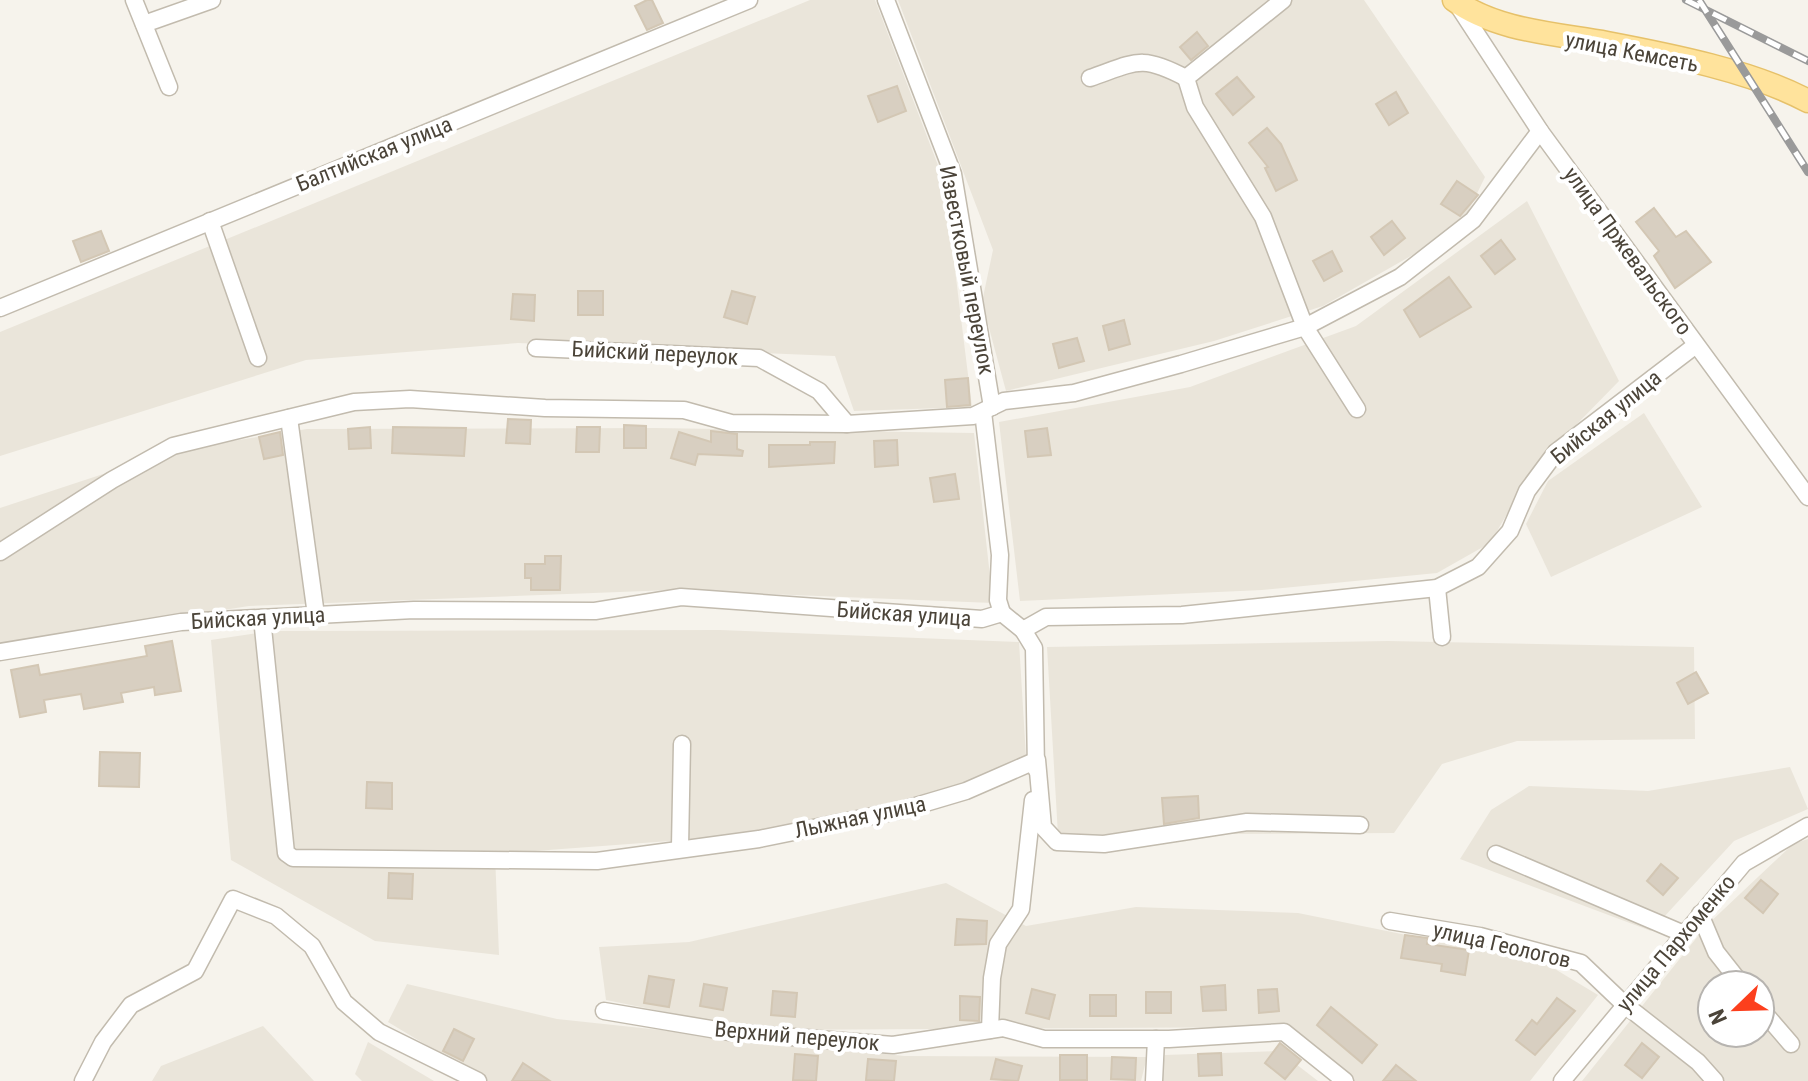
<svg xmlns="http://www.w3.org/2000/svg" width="1808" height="1081" font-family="'Roboto Condensed',sans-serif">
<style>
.residential{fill:#eae5da;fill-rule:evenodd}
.building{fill:#d8cfc1;stroke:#d3c7b4;stroke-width:2}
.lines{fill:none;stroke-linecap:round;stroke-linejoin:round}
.minor-casing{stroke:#c2bbae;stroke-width:19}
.major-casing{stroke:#e6c16a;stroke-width:25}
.minor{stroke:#fff;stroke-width:16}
.major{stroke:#ffe39c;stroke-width:22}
.rail-casing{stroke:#9a9a9a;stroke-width:8}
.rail{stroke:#fff;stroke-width:5;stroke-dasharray:15;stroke-linecap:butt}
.labels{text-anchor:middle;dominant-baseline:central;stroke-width:8;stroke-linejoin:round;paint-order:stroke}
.street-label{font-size:22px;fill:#4b4439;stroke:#fff}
</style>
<rect width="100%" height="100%" fill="#f6f3ec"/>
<g class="residential">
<polygon points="810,0 875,0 944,181 972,407 854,411 835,356 518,343 306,360 0,456 0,332"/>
<polygon points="898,0 1364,0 1485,177 1468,212 1416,253 1323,306 1214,341 1006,391 982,302 993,250"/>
<polygon points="1527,201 1619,381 1534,468 1490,543 1437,573 1262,590 1020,601 999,422 1190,387 1356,326"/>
<polygon points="1644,413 1702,507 1551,577 1526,524 1548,481"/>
<polygon points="655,428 974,433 993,603 672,590 249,606 0,645 0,508 176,450 307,429"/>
<polygon points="720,630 1019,642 1026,757 953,791 737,836 495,854 499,955 375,941 231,860 211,640 271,631"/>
<polygon points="1388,641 1694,647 1695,739 1517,741 1442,764 1394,833 1058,835 1047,647"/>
<polygon points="1790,767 1808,809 1734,841 1651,931 1460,859 1491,810 1529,786 1648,791"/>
<path d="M 1808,839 L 1808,1081 L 1582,1081 L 1706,926 L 1793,844 ZM 1712,985 L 1760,985 L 1760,1033 L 1712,1033 Z"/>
<polygon points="946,883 1026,926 1136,907 1298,913 1545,963 1598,995 1530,1081 1354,1081 1286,1027 755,1030 606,1000 599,947 689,942"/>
<polygon points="407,984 557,1019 904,1056 1147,1057 1141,1081 486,1081 388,1022"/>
<polygon points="263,1026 314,1081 152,1081 161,1066"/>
<polygon points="368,1042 434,1081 362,1081 355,1074"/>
<polygon points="1279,1051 1318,1081 1160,1081 1165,1055"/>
</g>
<g class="building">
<polygon points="647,0 652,0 663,23 647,30 635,6"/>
<polygon points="1197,32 1208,46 1191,60 1180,47"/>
<polygon points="1237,77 1254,97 1233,115 1216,94"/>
<polygon points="897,86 906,111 878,122 868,96"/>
<polygon points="1396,92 1408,113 1389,125 1376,104"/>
<polygon points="1267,128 1281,144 1297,180 1276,191 1265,168 1268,167 1249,143"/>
<polygon points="1457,181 1478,195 1460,216 1441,204"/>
<polygon points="1654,208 1676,237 1686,231 1711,262 1675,288 1654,256 1659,251 1636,222"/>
<polygon points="1392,221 1405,238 1384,255 1371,237"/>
<polygon points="101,231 109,251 81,262 73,241"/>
<polygon points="1501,240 1515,259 1495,274 1481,256"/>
<polygon points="1332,251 1342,271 1324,281 1313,261"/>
<polygon points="1449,277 1471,307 1420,337 1404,310"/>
<rect x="578" y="291" width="25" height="24"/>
<polygon points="732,291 755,297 747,324 724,317"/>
<polygon points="513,294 535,295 534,321 511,319"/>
<polygon points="1124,320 1130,344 1109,350 1103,326"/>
<polygon points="1077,338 1084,361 1059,368 1053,344"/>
<polygon points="968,378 970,405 947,407 945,380"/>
<polygon points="508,419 531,420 530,444 506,443"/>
<polygon points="624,425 646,426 646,448 624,448"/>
<polygon points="370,427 371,448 349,449 348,429"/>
<polygon points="393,427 466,428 464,456 392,453"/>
<polygon points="577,427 600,427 599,452 576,452"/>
<polygon points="1047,428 1051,455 1028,457 1025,431"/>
<polygon points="711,431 737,434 737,449 743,451 742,456 698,454 695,465 671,458 679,432 711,442"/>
<polygon points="280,432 283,455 264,459 259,437"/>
<polygon points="897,440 898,465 875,467 874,441"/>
<polygon points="810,442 835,442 834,463 769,467 769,445 810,445"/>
<polygon points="955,474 959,499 934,502 930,478"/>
<polygon points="545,556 561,556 560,590 531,590 531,578 525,578 525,564 545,564"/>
<polygon points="172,641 181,691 155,695 154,687 121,693 123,702 84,709 81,694 44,700 46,712 20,717 11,670 38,665 40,675 147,656 145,646"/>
<polygon points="1696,672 1708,693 1688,704 1677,683"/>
<polygon points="100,752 140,753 139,787 99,786"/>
<polygon points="367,782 392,783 392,809 366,808"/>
<polygon points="1198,796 1199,818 1164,824 1162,798"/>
<polygon points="1661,864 1678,878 1663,895 1647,881"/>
<polygon points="389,873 413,874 412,899 388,898"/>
<polygon points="1761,880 1778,894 1763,913 1745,898"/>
<polygon points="957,919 987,921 986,944 955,945"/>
<polygon points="1405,935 1428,938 1427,944 1469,950 1465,975 1441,971 1442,964 1401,958"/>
<polygon points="649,976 674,980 669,1007 644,1003"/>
<polygon points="704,984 727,988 723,1010 700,1006"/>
<polygon points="1225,985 1226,1010 1203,1011 1201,987"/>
<polygon points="1032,989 1055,995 1049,1019 1026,1013"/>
<polygon points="1277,989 1279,1011 1259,1013 1258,990"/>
<polygon points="773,991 797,993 795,1017 771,1015"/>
<rect x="1146" y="992" width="25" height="21"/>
<rect x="1090" y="995" width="26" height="21"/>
<polygon points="960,996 980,997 979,1021 960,1020"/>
<polygon points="1557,998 1575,1011 1535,1055 1516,1040 1532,1020 1537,1024"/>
<polygon points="1331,1007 1377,1045 1362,1063 1317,1025"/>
<polygon points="454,1029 474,1039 463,1061 443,1051"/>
<polygon points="1280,1043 1301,1060 1285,1079 1265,1063"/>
<polygon points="1642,1043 1659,1057 1642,1078 1625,1065"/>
<polygon points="1221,1053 1222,1075 1199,1076 1198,1054"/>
<polygon points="795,1054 818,1056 816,1081 793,1080"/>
<rect x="1060" y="1055" width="27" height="25"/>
<polygon points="1112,1057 1136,1058 1135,1080 1111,1079"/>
<polygon points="868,1059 896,1061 894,1081 866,1080"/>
<polygon points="996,1059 1022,1066 1018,1081 991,1079"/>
<polygon points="523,1063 550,1081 512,1081"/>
<polygon points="1396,1065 1416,1081 1383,1081"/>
</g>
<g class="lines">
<g class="minor-casing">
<g id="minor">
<polyline points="134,0 169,87"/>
<polyline points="886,0 953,174 992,407"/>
<polyline points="1283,0 1186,78 1195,107 1263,217 1305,327 1357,409"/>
<polyline points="1457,4 1540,131 1808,497"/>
<polyline points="144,24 212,0"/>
<path d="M 1090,78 C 1136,62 1141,54 1186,78"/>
<polyline points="210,221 258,358"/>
<polyline points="0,308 749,0"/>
<polyline points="536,348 759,358 819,391 847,424"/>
<polyline points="983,412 1000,555 998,600 1002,613"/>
<polyline points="289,418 316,615"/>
<polyline points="0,552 112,480 173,446 354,402 410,399 545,408 684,410 731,423 847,424 973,416 1004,401 1074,393 1181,364 1305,327 1400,277 1473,220 1540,131"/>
<polyline points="1437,588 1442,637"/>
<polyline points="262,618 286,853 293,858 597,861 759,839 902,810 966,791 1037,760 1043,827 1057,842 1104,844 1247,822 1360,825"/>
<polyline points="1023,630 1034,648 1036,769"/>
<polyline points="0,652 181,622 414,610 595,611 681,597 982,619 1002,613 1023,630 1046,617 1182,615 1437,588 1478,567 1510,531 1527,491 1556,452 1696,345"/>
<polyline points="680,847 682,744"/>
<polyline points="1496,854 1684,934"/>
<polyline points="1700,914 1716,952 1742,985"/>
<polyline points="1390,921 1480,936 1581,963 1624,1004 1698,1062 1715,1081"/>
<polyline points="1760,1008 1791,1044"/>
<polyline points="604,1011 729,1032 893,1045 1003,1028 1044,1039 1169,1039 1284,1032 1345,1081"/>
<polyline points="990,1030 992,978 998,944 1021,909 1033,800"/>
<polyline points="83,1081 103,1042 131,1005 195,971 233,899 276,916 312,946 344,1002 379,1032 478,1081"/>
<polyline points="1154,1081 1156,1039"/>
<polyline points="1562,1081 1744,863 1808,826"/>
</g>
</g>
<g class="major-casing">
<path id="major" d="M 1454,0 C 1496,31 1558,34 1607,43 C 1670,55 1752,71 1808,101"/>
</g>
<use href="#minor" class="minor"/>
<use href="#major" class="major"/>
<g class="rail-casing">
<g id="rail">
<polyline points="1686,0 1808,61"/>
<polyline points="1699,0 1808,172"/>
</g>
</g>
<use href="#rail" class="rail"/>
</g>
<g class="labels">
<g class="street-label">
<text transform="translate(1632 52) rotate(11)">улица Кемсеть</text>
<text transform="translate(374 154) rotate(-22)">Балтийская улица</text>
<text transform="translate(1628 251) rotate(54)">улица Пржевальского</text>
<text transform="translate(967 270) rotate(79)">Известковый переулок</text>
<text transform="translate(655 353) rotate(3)">Бийский переулок</text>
<text transform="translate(1606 417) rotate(-39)">Бийская улица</text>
<text transform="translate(904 614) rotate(4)">Бийская улица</text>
<text transform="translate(258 618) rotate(-3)">Бийская улица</text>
<text transform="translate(860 817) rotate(-12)">Лыжная улица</text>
<text transform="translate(1676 943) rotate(-50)">улица Пархоменко</text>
<text transform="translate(1502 945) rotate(13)">улица Геологов</text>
<text transform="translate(797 1036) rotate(5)">Верхний переулок</text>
</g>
</g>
<g transform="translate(1736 1009) rotate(247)"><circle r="38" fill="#ffffff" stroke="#b7b4b0" stroke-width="2"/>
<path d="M0-6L14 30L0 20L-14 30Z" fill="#fc3f1d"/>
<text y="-12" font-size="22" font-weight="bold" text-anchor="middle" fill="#4b4439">N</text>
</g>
</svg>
